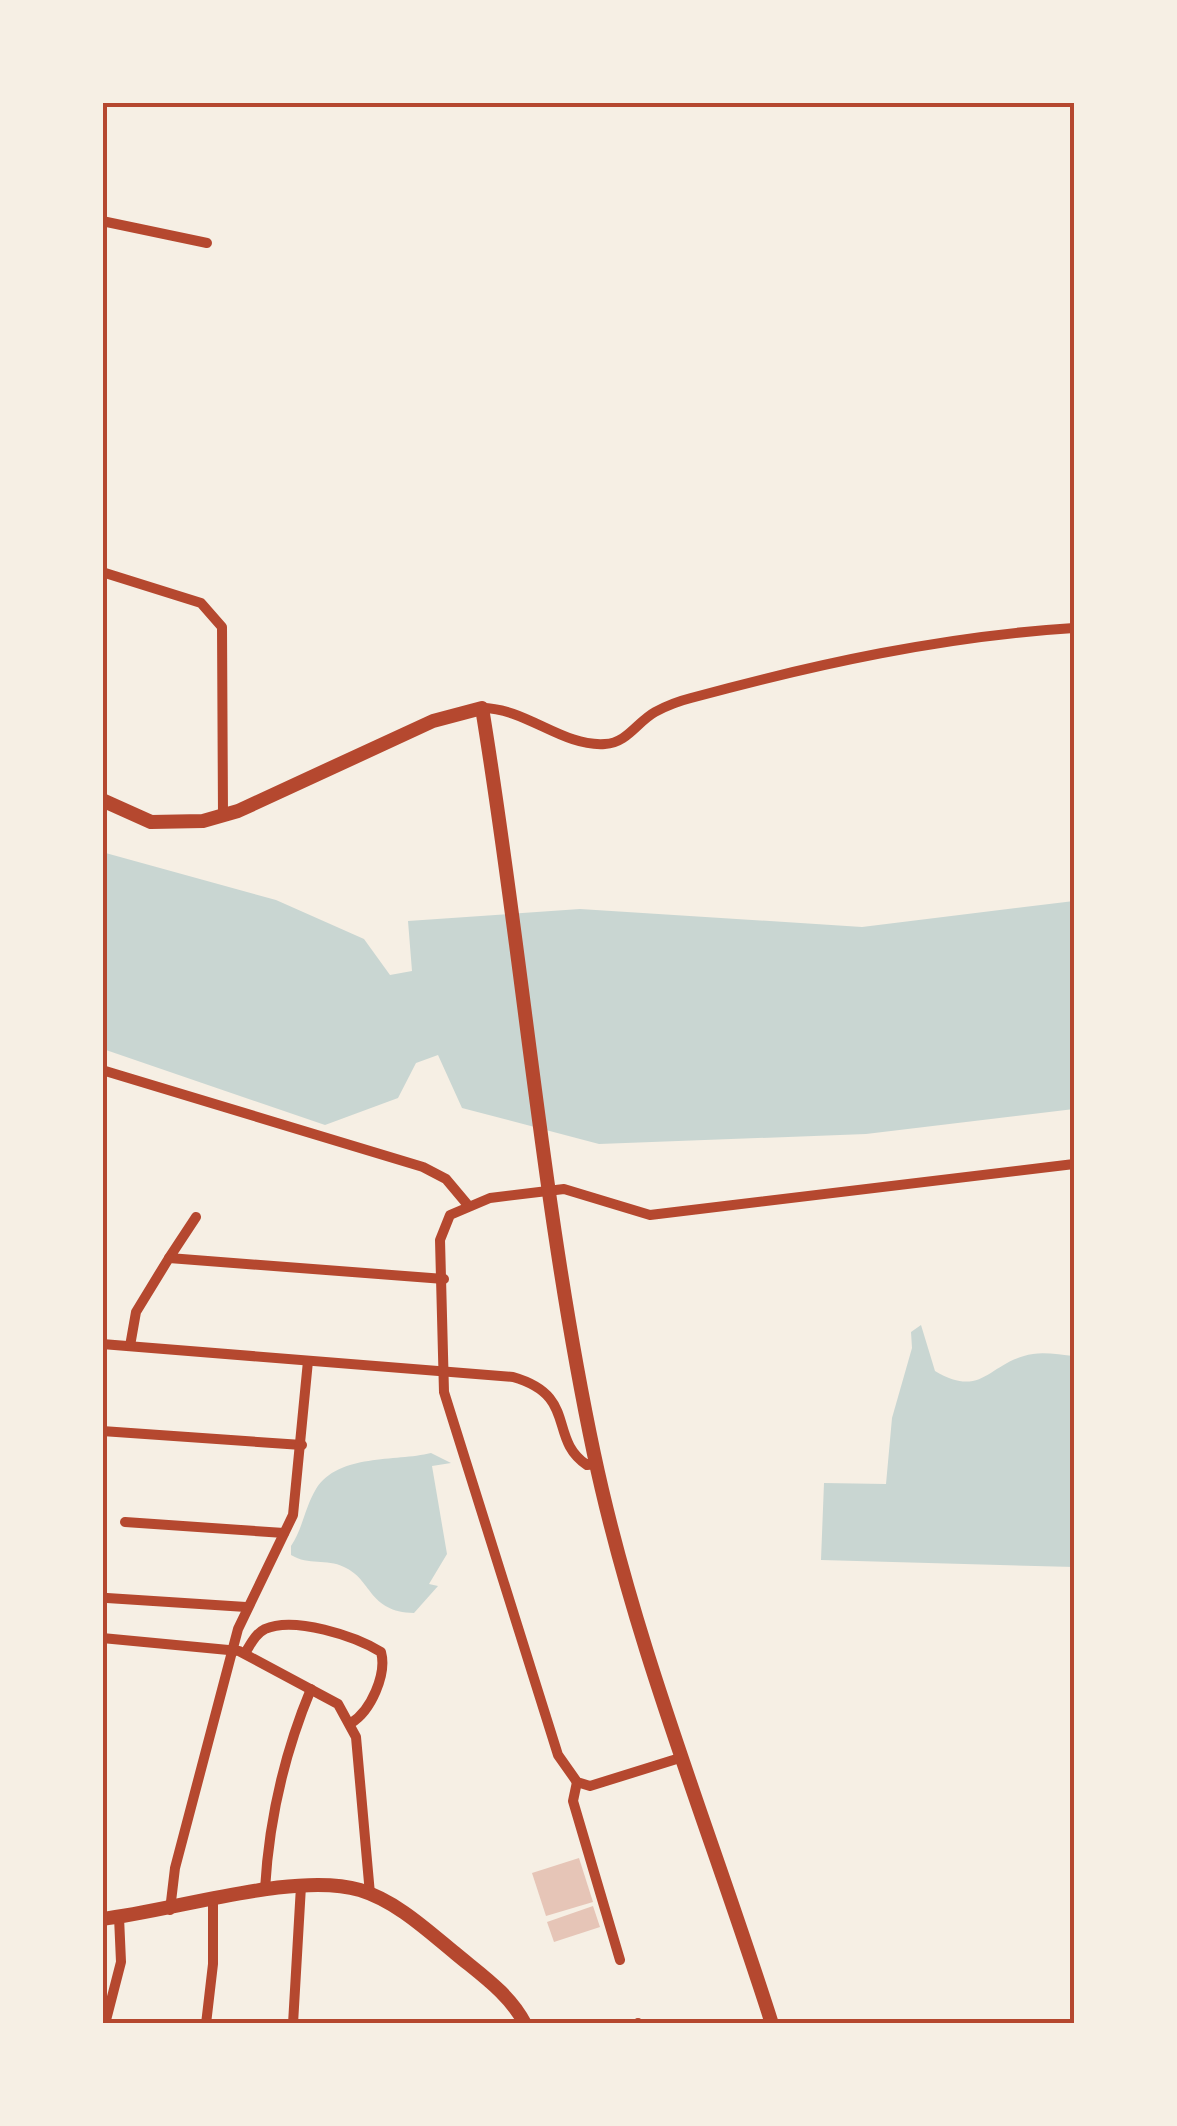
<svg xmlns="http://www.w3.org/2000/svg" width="1177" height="2126" font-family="Roboto,sans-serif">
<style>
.water{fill:#c9d6d2}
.building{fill:#e6c5b7}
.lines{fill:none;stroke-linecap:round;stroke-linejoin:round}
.minor{stroke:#b5482f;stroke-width:10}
.tertiary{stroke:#b5482f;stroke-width:14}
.neatline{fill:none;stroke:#b5482f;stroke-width:4}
</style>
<rect width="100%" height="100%" fill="#f6efe4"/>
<g class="water">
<polygon points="102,852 276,900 364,939 390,975 412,971 408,921 580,909 862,927 1074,901 1074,1109 866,1134 599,1144 462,1108 438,1055 416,1063 398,1098 325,1125 103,1049"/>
<path d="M 921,1325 L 935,1371 C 984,1400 988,1361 1033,1354 C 1046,1352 1061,1355 1074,1356 L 1074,1567 L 821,1560 L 824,1483 L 886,1484 L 892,1418 L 912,1348 L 911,1332 Z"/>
<path d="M 431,1453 L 451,1463 L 432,1466 L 447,1554 L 429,1584 L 438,1586 L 414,1613 C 368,1612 372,1579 344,1567 C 326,1558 309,1566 291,1555 L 291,1546 C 303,1528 305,1507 316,1489 C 339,1453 395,1462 431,1453 Z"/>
</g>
<g class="building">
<polygon points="579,1858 593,1902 546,1916 532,1873"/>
<polygon points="593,1906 600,1927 554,1942 547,1922"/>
</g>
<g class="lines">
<g class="minor">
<polyline points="102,221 207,243"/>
<polyline points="102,572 201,603 222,627 223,815"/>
<path d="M 482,708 C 526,708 562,747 605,744 C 627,743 637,722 655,712 C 666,706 679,701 691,698 C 816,664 944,636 1074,628"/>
<polyline points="102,1070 423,1167 446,1179 467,1204"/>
<polyline points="196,1217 169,1258 444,1279"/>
<path d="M 102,1344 L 513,1377 C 579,1396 547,1438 587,1465 L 596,1464"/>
<polyline points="130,1346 136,1312 169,1258"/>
<polyline points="102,1431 302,1445"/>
<polyline points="125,1522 284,1533"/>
<polyline points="107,1598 246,1607"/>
<polyline points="102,1638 239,1651 338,1704 356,1737 370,1894"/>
<path d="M 245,1653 C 251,1644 255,1634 265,1629 C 294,1616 355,1636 381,1652 C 387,1674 371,1711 351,1723"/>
<polyline points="683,1757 590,1786 577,1782 558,1755 444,1392 440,1240 450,1215 490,1198 564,1189 650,1215 1074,1164"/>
<polyline points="577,1782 573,1801 620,1960"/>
<path d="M 265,1889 C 269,1819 284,1754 311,1689"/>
<polyline points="170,1910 175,1868 238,1629 293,1515 308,1361"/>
<polyline points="638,2023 638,2024"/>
<polyline points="105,2024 121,1962 119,1917"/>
<polyline points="206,2024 213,1964 213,1900"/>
<polyline points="293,2024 301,1886"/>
</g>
<g class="tertiary">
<path d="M 102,800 L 151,822 L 203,821 L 238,811 L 433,721 L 482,708 C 523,956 542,1208 594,1454 C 635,1648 712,1835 772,2024"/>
<path d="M 102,1919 C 174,1911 295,1871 360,1890 C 396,1901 427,1930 455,1953 C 480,1974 510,1994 525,2024"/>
</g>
</g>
<rect width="1177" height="2126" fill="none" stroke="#f6efe4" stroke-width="210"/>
<rect x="105" y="105" width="967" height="1916" class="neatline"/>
</svg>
